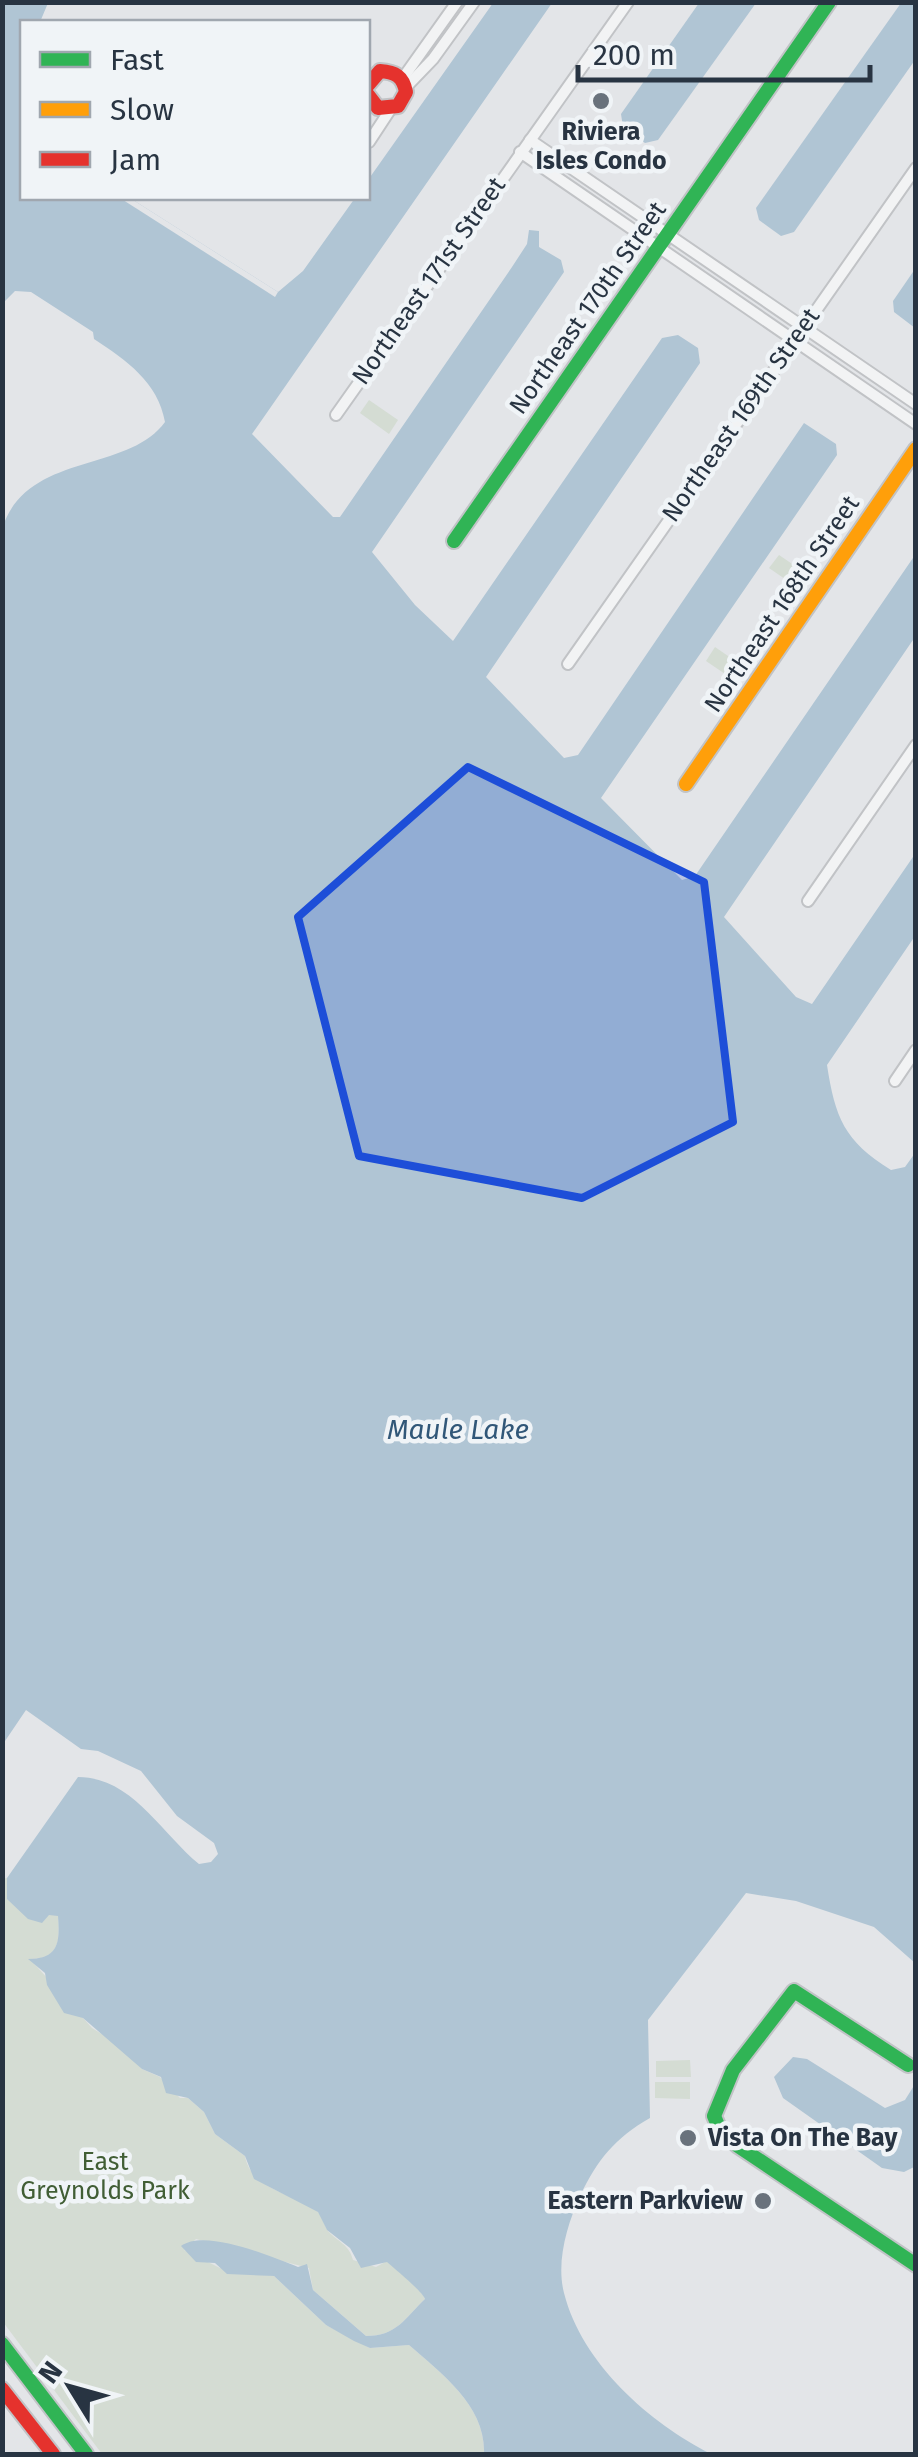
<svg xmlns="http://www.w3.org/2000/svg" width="918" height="2457" font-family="'Fira Sans',sans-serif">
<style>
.green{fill:#d4dcd3}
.water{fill:#b0c5d4}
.pier{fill:#e3e5e8}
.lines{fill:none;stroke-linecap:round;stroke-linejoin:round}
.street-casing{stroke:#c1c3c6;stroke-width:14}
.fast-casing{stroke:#c1c3c6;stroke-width:18}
.slow-casing{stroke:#c1c3c6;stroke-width:18}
.jam-casing{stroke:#c1c3c6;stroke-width:18}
.street{stroke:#f2f3f4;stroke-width:10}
.fast{stroke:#30b455;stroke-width:14}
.slow{stroke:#ff9f0a;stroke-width:14}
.jam{stroke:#e5322d;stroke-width:14}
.marked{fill:#1d4ed8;fill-opacity:0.2;stroke:#1d4ed8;stroke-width:8;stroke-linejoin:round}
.poi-dot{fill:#69727c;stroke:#f0f4f7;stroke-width:4}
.labels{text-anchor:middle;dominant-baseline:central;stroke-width:9;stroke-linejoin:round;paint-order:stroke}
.poi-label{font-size:25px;font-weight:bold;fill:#283442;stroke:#f0f4f7}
.street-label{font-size:25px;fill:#283442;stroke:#f0f4f7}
.park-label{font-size:25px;fill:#415e35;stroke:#f0f4f7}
.water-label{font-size:28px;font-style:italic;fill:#315778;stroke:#f0f4f7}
</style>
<rect width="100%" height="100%" fill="#e3e5e8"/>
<g class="green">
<polygon points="369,400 398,420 389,434 360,413"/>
<polygon points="779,555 807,574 798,588 769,568"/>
<polygon points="715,647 744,667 734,680 706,661"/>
<path d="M 7,1878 L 8,1899 L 58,1915 C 60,1940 60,1959 30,1959 L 92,2028 L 121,2046 L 142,2069 L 160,2077 L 180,2098 L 188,2098 L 204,2112 L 215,2134 L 245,2156 C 251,2190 294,2193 317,2211 C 322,2215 324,2226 328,2231 C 338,2242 349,2244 353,2260 L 376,2267 L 387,2261 C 397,2271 421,2288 425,2299 C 405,2318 397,2336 366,2336 L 313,2290 L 309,2268 L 196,2239 L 184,2250 L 220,2268 L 274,2276 L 326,2325 L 370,2348 L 409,2345 C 442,2374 486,2406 484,2454 L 102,2454 L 3,2322 L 2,1879 Z"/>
<polygon points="690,2060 691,2077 656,2077 656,2061"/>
<polygon points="655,2082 690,2082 690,2099 655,2098"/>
</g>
<g class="water">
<path d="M 3,3 L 48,3 L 40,22 L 22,22 L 22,198 L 130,198 L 278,292 L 303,271 L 355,198 L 368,198 L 368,180 L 493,3 L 552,3 L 252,434 L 333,517 L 340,517 L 512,267 L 527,244 L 529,230 L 539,231 L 539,247 L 561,260 L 564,272 L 372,552 L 415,605 L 453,641 L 662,338 L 678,335 L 698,348 L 700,363 L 486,677 L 564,758 L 578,755 L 804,423 L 836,444 L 837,455 L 601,798 L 682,880 L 695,876 L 915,555 L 915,637 L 724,917 L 796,997 L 812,1004 L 915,854 L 915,936 L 827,1065 C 835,1117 844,1141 891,1170 L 905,1167 L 915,1153 L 915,1963 L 874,1927 L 796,1901 L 746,1893 L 648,2020 L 650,2118 C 615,2138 597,2160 580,2196 C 567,2225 556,2262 564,2293 C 582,2364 650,2423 711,2454 L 484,2454 C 486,2406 442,2374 409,2345 L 370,2348 L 354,2341 L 326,2325 L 274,2276 L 227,2274 L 215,2263 L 196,2262 L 181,2246 C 205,2228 272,2257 298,2267 L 307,2264 L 313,2290 L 366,2336 C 397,2336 405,2318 425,2299 C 422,2291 396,2270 387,2262 L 361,2268 L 350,2248 L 327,2230 L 318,2212 L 254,2179 L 245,2156 L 215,2134 L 204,2112 L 188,2098 L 166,2093 L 161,2077 L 142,2069 L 83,2018 L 64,2013 L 47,1985 L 45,1973 L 28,1959 C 59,1959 60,1942 58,1916 L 49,1915 L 42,1923 L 28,1919 L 7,1899 L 7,1878 L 78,1777 C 132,1777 161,1833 199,1864 L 211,1862 L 218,1854 L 214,1843 L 177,1816 L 141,1771 L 98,1751 L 81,1749 L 26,1710 L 3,1744 L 3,526 C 29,452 128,473 165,422 C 158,382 126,360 94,339 L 93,332 L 31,292 L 15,291 L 3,303 Z"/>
<polygon points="699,3 756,3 658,140 645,143 623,127 621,114"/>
<polygon points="901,3 915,3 915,60 794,232 781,236 759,220 756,208"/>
<polygon points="915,269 915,328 894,312 893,301"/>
<polygon points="793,2057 807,2059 885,2108 905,2100 915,2084 914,2167 904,2172 882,2168 783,2098 774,2077"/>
</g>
<polygon class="pier" points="120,198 130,198 278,292 275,297"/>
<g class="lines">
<g class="street-casing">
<g id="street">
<polyline points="403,78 457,2"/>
<polyline points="407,86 433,59 474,2"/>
<polyline points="530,140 916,404"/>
<polyline points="369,142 390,110"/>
<polyline points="520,152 916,424"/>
<polyline points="336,415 628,2"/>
<polyline points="568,664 916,168"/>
<polyline points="808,901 916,745"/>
<polyline points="895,1081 916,1050"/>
</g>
</g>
<g class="fast-casing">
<g id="fast">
<polyline points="454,541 829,2"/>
<polyline points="908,2065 794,1991 733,2070 714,2116 720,2130 738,2146 916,2265"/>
<polyline points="2,2344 86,2454"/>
</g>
</g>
<g class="slow-casing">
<polyline id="slow" points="686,784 916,449"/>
</g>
<g class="jam-casing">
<g id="jam">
<path d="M 368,85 L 380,71 C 395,72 403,76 406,92 L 398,106 L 378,108 L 368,95"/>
<polyline points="2,2389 53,2454"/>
</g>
</g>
<use href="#street" class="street"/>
<use href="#fast" class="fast"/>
<use href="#slow" class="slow"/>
<use href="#jam" class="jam"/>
</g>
<path class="marked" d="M 468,767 L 704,882 L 733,1122 L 582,1198 L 359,1156 L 298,917 Z"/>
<g class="poi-dot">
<circle cx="601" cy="101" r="10"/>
<circle cx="688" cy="2138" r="10"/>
<circle cx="763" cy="2201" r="10"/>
</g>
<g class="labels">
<g class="poi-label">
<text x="601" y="132">Riviera<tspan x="601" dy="29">Isles Condo</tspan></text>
<text x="708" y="2138" text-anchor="start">Vista On The Bay</text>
<text x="743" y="2201" text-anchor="end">Eastern Parkview</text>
</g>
<g class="street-label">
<text transform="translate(429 281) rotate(-55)">Northeast 171st Street</text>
<text transform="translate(588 308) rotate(-55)">Northeast 170th Street</text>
<text transform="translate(741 415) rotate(-55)">Northeast 169th Street</text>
<text transform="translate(782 604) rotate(-56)">Northeast 168th Street</text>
</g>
<g class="park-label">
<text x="105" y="2162">East<tspan x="105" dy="29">Greynolds Park</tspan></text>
</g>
<g class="water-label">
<text x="458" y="1429">Maule Lake</text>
</g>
</g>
<rect width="918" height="2457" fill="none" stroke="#283442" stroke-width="10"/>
<rect x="20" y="20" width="350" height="180" fill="#f0f4f7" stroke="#a0a7af" stroke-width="2.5"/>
<rect x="40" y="52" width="50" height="15" fill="#30b455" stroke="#a0a7af" stroke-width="2.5"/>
<text x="110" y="70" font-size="30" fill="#283442">Fast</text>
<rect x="40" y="102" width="50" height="15" fill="#ff9f0a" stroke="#a0a7af" stroke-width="2.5"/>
<text x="110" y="120" font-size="30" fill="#283442">Slow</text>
<rect x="40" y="152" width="50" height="15" fill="#e5322d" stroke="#a0a7af" stroke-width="2.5"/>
<text x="110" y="170" font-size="30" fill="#283442">Jam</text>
<g transform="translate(70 2387) rotate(307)" stroke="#f0f4f7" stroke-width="8" paint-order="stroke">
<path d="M0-8L18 38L0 25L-18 38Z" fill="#283442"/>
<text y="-15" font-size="28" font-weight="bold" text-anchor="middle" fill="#283442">N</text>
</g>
<path d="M578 65v15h292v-15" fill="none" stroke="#283442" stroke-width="5"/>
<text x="593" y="65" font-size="30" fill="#283442" stroke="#f0f4f7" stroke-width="8" paint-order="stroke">200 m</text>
</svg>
